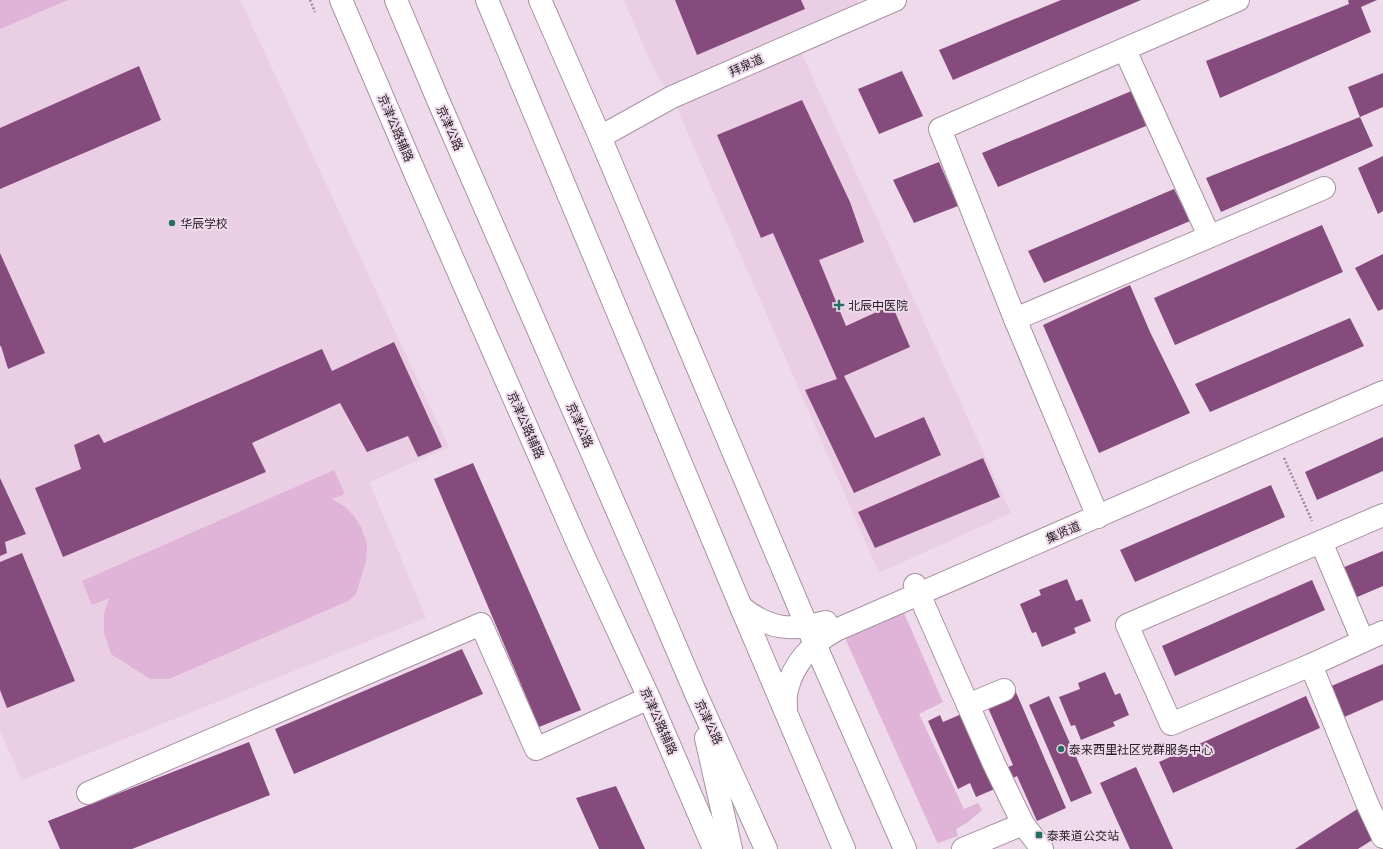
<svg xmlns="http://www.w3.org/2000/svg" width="1383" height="849" font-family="'PT Sans Narrow','Noto Sans SC',sans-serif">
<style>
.built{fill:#e9cee4}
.green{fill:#e0b4d8}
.building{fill:#864b7d}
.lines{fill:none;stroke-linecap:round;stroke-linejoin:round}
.minor-casing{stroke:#a693a2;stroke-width:24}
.major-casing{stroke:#a693a2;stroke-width:24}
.highway-casing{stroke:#a693a2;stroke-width:24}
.path{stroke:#9a8c97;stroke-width:2.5;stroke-dasharray:2 2;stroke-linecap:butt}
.minor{stroke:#fff;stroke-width:22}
.major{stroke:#fff;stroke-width:22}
.highway{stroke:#fff;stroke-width:22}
.poi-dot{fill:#276e64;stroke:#eedaea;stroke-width:1.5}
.labels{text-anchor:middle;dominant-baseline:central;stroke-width:4;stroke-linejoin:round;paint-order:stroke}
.street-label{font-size:12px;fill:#282127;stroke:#eedaea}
.poi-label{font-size:12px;fill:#282127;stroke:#eedaea;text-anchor:start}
</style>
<rect width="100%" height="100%" fill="#eedaea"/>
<g class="built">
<polygon points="0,0 240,0 449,447 369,482 426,618 22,780 0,731"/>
<polygon points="624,0 857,0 864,14 797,43 1011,513 879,573 672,97 652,66"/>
</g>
<g class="green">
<polygon points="0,0 68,0 0,29"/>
<polygon points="334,470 345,494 332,499 345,507 354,516 361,527 367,544 366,561 356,594 348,601 169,679 150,679 111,654 104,633 104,614 109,598 92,605 82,581"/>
<polygon points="904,613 943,702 919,714 964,809 978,803 982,810 968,822 956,829 958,836 938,843 936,840 845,638"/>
</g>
<g class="building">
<polygon points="675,0 801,0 805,9 697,55"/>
<polygon points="1061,0 1141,0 953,80 939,50"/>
<polygon points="1348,0 1377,0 1361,7 1371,32 1220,98 1206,61 1349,4"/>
<polygon points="139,66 161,120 0,189 0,128"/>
<polygon points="902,71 923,116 879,134 858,89"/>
<polygon points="1383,73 1383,107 1360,117 1373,146 1221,212 1206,178 1360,117 1348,87"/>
<polygon points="1134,90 1146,126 998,187 982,153"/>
<polygon points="802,100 850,202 864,242 819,260 846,326 892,305 910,347 844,376 875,438 924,417 941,455 854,493 805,390 837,379 773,233 761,238 717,135"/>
<polygon points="1383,156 1383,211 1378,214 1358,168"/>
<polygon points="939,162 958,206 914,223 893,180"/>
<polygon points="1174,189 1190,221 1044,283 1028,251"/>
<polygon points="1322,225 1343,272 1175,345 1154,298"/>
<polygon points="0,253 45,353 8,369 1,346 0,346"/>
<polygon points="1383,254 1383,309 1378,311 1355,268"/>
<polygon points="1130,285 1150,332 1190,413 1099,453 1043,325"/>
<polygon points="1350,318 1364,346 1210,412 1195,384"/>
<polygon points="394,342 442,447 418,457 408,436 367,452 340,403 252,443 266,472 63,557 35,488 81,469 74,445 99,434 104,443 322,349 332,371"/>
<polygon points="1383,437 1383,471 1317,500 1305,472"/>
<polygon points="983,458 1000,497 875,548 858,512"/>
<polygon points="473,463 581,710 539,727 434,479"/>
<polygon points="0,478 26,534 5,542 7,553 0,556"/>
<polygon points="1271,485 1285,517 1135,582 1120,550"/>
<polygon points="1383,551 1383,586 1355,598 1342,568"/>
<polygon points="22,553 75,681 7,708 0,690 0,562"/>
<polygon points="1067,579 1076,601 1082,599 1091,621 1074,628 1076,633 1042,647 1036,632 1032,633 1020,604 1041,595 1039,590"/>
<polygon points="1312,580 1325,610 1175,676 1162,646"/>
<polygon points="462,649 483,694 294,774 275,729"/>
<polygon points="1383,664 1383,700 1342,718 1329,687"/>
<polygon points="1105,672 1115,695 1120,693 1129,715 1113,722 1115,726 1081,740 1075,725 1071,726 1059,697 1080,689 1078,683"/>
<polygon points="1015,690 1066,808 1037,821 1017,776 1011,779 1006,768 1013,765 986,703"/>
<polygon points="1049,696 1092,793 1071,802 1029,705"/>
<polygon points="1306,696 1320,728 1173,793 1159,762"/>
<polygon points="964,713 997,788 976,797 970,783 958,789 928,721 940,715 943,722"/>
<polygon points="249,742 270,795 132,849 60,849 48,821"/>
<polygon points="1136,767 1173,849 1130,849 1100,783"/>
<polygon points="616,786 645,849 599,849 576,798"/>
<polygon points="1359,808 1377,837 1358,849 1295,849"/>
</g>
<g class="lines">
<g class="minor-casing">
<g id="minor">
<polyline points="1125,50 1209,236"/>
<polyline points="600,137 672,97 895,0"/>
<polyline points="1015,319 1324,188"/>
<polyline points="1383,515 1127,625 1171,724 1311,665 1383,632"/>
<polyline points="1098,517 1015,319 940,129 1238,0"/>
<polyline points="1321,542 1363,641"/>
<polyline points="915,585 994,764 1023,824 1042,849"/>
<path d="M 741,607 C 770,630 790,631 826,622"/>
<polyline points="1311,665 1367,803 1383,837"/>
<polyline points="968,705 1004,690"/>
<path d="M 786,712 C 786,705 785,696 787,690 C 793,663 813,643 836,630 L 1383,392"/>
<polyline points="88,793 481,624 536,749 649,698"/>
<polyline points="963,849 1023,824"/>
</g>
</g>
<g class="major-casing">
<g id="major">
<polyline points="341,0 415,173 578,544 649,698 714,849"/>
<polyline points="540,0 600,137 807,626 905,849"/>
</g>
</g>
<g class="highway-casing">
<g id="highway">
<polyline points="396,0 438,100 640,563 696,694 766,849"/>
<polyline points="487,0 741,607 844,849"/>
<polyline points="706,738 731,849"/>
</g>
</g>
<g class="path">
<polyline points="310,0 315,12"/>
<polyline points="1284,458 1312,521"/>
</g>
<use href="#minor" class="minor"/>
<use href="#major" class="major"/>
<use href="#highway" class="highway"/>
</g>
<g class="poi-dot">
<circle cx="172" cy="223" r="4"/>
<path d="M837 299h4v4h4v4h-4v4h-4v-4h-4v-4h4z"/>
<circle cx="1061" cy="749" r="4"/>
<rect x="1035" y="831" width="8" height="8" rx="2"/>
</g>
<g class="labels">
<g class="street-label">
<text transform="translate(746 65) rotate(-24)">拜泉道</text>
<text transform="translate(396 128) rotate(67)">京津公路辅路</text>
<text transform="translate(450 128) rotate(66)">京津公路</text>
<text transform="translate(526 425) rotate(66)">京津公路辅路</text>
<text transform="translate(580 425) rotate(66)">京津公路</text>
<text transform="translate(1063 532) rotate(-23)">集贤道</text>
<text transform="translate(659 721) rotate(66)">京津公路辅路</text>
<text transform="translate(709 722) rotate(65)">京津公路</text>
</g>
<g class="poi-label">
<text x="180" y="223">华辰学校</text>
<text x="848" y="305">北辰中医院</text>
<text x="1069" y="749">泰来西里社区党群服务中心</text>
<text x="1047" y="835">泰莱道公交站</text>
</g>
</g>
</svg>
